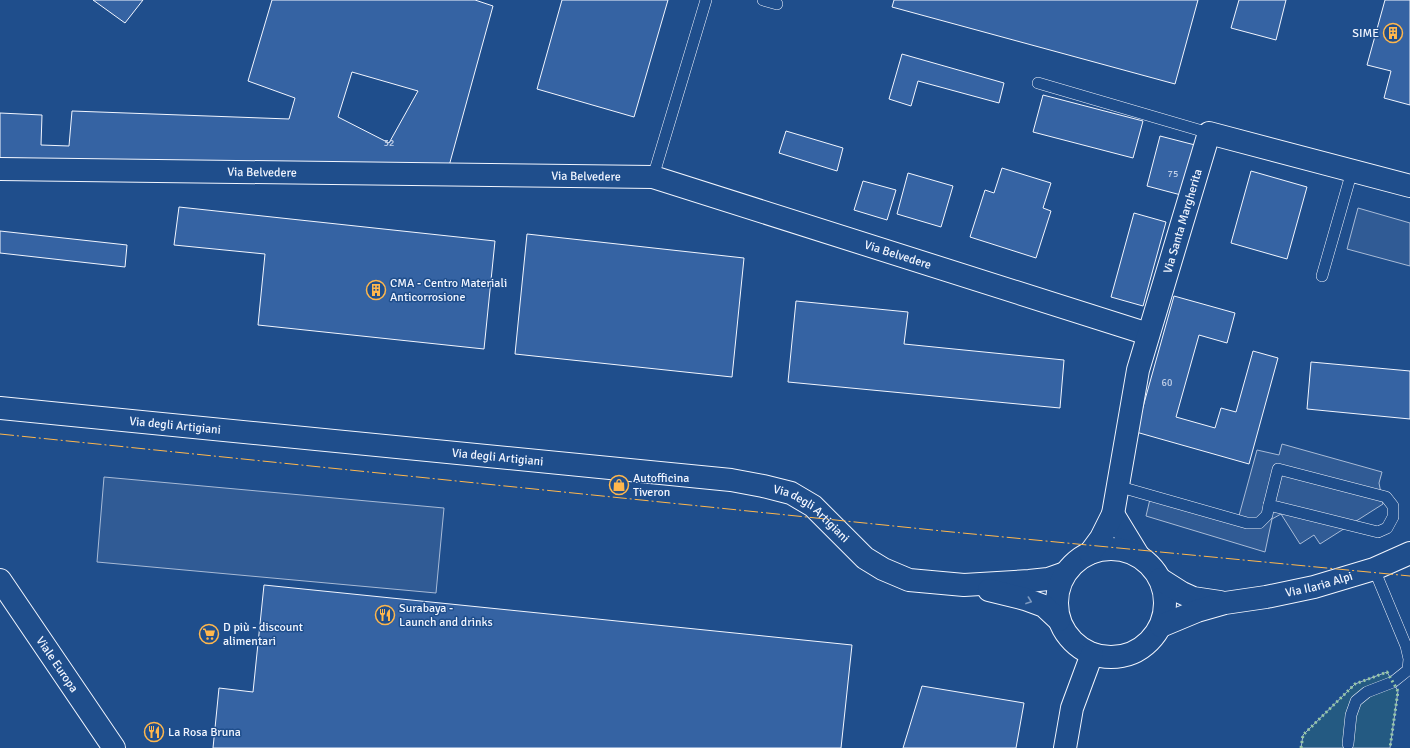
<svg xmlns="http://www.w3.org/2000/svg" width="1410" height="748" font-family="Signika,sans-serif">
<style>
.green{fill:#245a82;stroke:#a8bbd7}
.parking{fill:#305b95;stroke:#a8bbd7}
.building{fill:#3563a3;stroke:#f2f6ff;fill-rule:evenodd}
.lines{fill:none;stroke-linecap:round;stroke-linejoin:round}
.lane-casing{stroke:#f2f6ff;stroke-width:12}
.street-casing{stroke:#f2f6ff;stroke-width:24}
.lane{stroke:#1f4e8c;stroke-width:11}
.street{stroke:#1f4e8c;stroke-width:22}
.hedge{stroke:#97c8a6;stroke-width:3;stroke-dasharray:2 3;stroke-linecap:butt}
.power{stroke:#ffb74d;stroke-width:1;stroke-dasharray:14 3 2 3;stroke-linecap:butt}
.oneway{stroke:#7e9ac0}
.labels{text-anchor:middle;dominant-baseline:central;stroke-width:3;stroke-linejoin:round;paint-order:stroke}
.number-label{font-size:10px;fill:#c3d1e8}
.poi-label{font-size:12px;fill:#f2f6ff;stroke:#1f4e8c;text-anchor:start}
.street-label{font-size:12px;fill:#f2f6ff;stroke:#1f4e8c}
</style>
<rect width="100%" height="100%" fill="#1f4e8c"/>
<polygon class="green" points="1387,672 1398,691 1390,748 1301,748 1303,735 1355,684"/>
<g class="parking">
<polygon points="1358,208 1410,223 1410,266 1347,249"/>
<polygon points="1282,444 1382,472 1379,483 1383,504 1320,544 1314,535 1300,544 1281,514 1272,519 1265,552 1146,516 1150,499 1237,523 1257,450 1279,455"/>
<polygon points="104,477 444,508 436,593 97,562"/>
</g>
<g class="building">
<polygon points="93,0 143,0 125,23"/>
<path d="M 272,0 L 475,0 L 493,6 L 449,166 L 0,158 L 0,113 L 42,115 L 41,145 L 69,146 L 72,111 L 289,119 L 295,98 L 248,81 ZM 352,72 L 418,91 L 389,143 L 338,117 Z"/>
<polygon points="562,0 668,0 634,117 537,89"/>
<polygon points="894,0 1198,0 1175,84 892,7"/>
<polygon points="1239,0 1286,0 1276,40 1231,28"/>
<polygon points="1385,0 1410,0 1410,105 1384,98 1391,71 1367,65"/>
<polygon points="902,54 1004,83 999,103 918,81 911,106 889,99"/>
<polygon points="1043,95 1143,121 1133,158 1033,132"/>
<polygon points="786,131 843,148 837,171 779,153"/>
<polygon points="1160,136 1195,145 1181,195 1147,186"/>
<polygon points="1002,168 1051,183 1043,208 1051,211 1036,258 970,237 985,190 994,193"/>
<polygon points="1251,171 1307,187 1287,259 1231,243"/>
<polygon points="908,173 953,186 941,227 897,214"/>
<polygon points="863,181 896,190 887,220 854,210"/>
<polygon points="179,207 495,241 484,349 258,325 265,254 174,245"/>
<polygon points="1134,213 1166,222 1143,306 1111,297"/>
<polygon points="0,231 127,245 125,267 0,253"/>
<polygon points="527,234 744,258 732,377 515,354"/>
<polygon points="1174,296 1235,313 1227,343 1199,335 1176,417 1215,428 1221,408 1236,412 1253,351 1278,358 1249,464 1136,432"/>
<polygon points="796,301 908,312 904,344 1064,360 1060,408 788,382"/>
<polygon points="1311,362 1410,371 1410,419 1307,409"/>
<polygon points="264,585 852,645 841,748 213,748 219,688 253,692"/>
<polygon points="922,686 1024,703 1016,748 903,748"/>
</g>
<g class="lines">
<g class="lane-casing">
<g id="lane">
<polyline points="763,0 777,4"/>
<polyline points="1038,83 1209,133"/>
<polyline points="653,177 706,0"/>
<polyline points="1322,276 1352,171"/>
<polygon points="1278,469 1386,497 1393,506 1393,517 1387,528 1378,532 1269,505"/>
<polyline points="1117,486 1247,523 1259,523 1267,515 1269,505"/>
<polyline points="1348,744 1351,715 1356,701 1367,692 1393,682 1408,670 1409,659 1406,646 1374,569"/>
</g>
</g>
<g class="street-casing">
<g id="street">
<path id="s1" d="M 0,169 L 653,177 L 1148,334"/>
<path id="s2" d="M 0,408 L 731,480 L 763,486 L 791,493 L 813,506 L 865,558 L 883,569 L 909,580 L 964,585 L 1029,581 L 1048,579 L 1065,573"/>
<polyline points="1113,514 1138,555"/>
<circle cx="1111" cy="603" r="54"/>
<path id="s3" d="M 1090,553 L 1101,538 L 1113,514 L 1138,370 L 1209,133 L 1410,186"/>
<polyline points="1160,579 1182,593 1193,598 1220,602"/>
<path id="s4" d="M 0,580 L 114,748"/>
<polyline points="989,590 1025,599 1044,606 1059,620"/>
<path id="s5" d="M 1161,626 L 1197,611 L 1225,603 L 1266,597 L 1314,587 L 1374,569 L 1410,553"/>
<polyline points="1065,748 1072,708 1092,654"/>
</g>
</g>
<use href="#lane" class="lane"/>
<use href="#street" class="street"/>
<polyline class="hedge" points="1301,748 1303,735 1355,684 1387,672 1398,691 1390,748"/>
<polyline class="power" points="0,434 952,532 1410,576"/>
</g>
<defs><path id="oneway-chevron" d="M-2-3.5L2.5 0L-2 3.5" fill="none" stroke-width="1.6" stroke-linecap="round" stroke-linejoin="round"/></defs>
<use class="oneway" href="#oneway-chevron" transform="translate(1029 601) rotate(20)"/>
<defs>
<g id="building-ring" transform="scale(1)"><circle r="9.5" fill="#1f4e8c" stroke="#ffb74d" stroke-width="1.5"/><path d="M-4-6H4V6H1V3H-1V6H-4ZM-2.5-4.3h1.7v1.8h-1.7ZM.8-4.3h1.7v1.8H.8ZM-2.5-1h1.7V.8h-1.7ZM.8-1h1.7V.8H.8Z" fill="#ffb74d"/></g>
<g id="shop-ring" transform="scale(1)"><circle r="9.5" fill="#1f4e8c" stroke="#ffb74d" stroke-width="1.5"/><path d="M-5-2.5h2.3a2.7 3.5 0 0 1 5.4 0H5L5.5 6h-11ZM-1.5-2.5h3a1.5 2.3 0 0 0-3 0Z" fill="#ffb74d"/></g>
<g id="restaurant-ring" transform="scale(1)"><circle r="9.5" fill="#1f4e8c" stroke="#ffb74d" stroke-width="1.5"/><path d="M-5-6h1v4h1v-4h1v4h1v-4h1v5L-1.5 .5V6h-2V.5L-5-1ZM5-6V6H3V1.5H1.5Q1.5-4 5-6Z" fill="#ffb74d"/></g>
<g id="supermarket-ring" transform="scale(1)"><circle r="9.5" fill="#1f4e8c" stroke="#ffb74d" stroke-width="1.5"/><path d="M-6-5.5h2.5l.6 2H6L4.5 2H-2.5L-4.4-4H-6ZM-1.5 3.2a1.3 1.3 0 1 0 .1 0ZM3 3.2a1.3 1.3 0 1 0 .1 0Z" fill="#ffb74d"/></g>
</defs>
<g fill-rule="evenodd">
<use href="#building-ring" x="1393" y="33"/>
<use href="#building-ring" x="376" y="290"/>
<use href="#shop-ring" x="619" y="485"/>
<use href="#restaurant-ring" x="385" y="615"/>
<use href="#supermarket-ring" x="209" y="634"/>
<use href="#restaurant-ring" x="154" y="732"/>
</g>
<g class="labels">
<g class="number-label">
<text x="389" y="143">32</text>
<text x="1173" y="174">75</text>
<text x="1167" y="383">60</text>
</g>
<g class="poi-label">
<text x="1379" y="33" text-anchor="end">SIME</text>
<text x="390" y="283">CMA - Centro Materiali<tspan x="390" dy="14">Anticorrosione</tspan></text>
<text x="633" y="478">Autofficina<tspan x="633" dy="14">Tiveron</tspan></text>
<text x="399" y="608">Surabaya -<tspan x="399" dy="14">Launch and drinks</tspan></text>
<text x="223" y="627">D più - discount<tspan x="223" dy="14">alimentari</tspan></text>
<text x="168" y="732">La Rosa Bruna</text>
</g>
<g class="street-label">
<text stroke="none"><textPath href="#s1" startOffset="262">Via Belvedere</textPath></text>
<text stroke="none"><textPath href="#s1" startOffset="586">Via Belvedere</textPath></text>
<text stroke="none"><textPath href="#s3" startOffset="347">Via Santa Margherita</textPath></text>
<text stroke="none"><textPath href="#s1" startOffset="910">Via Belvedere</textPath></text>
<text stroke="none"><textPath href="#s2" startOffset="176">Via degli Artigiani</textPath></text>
<text stroke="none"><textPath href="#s2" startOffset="500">Via degli Artigiani</textPath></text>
<text stroke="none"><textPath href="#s2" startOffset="824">Via degli Artigiani</textPath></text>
<text stroke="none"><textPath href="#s5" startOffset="164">Via Ilaria Alpi</textPath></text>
<text stroke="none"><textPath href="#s4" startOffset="102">Viale Europa</textPath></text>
</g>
</g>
</svg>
